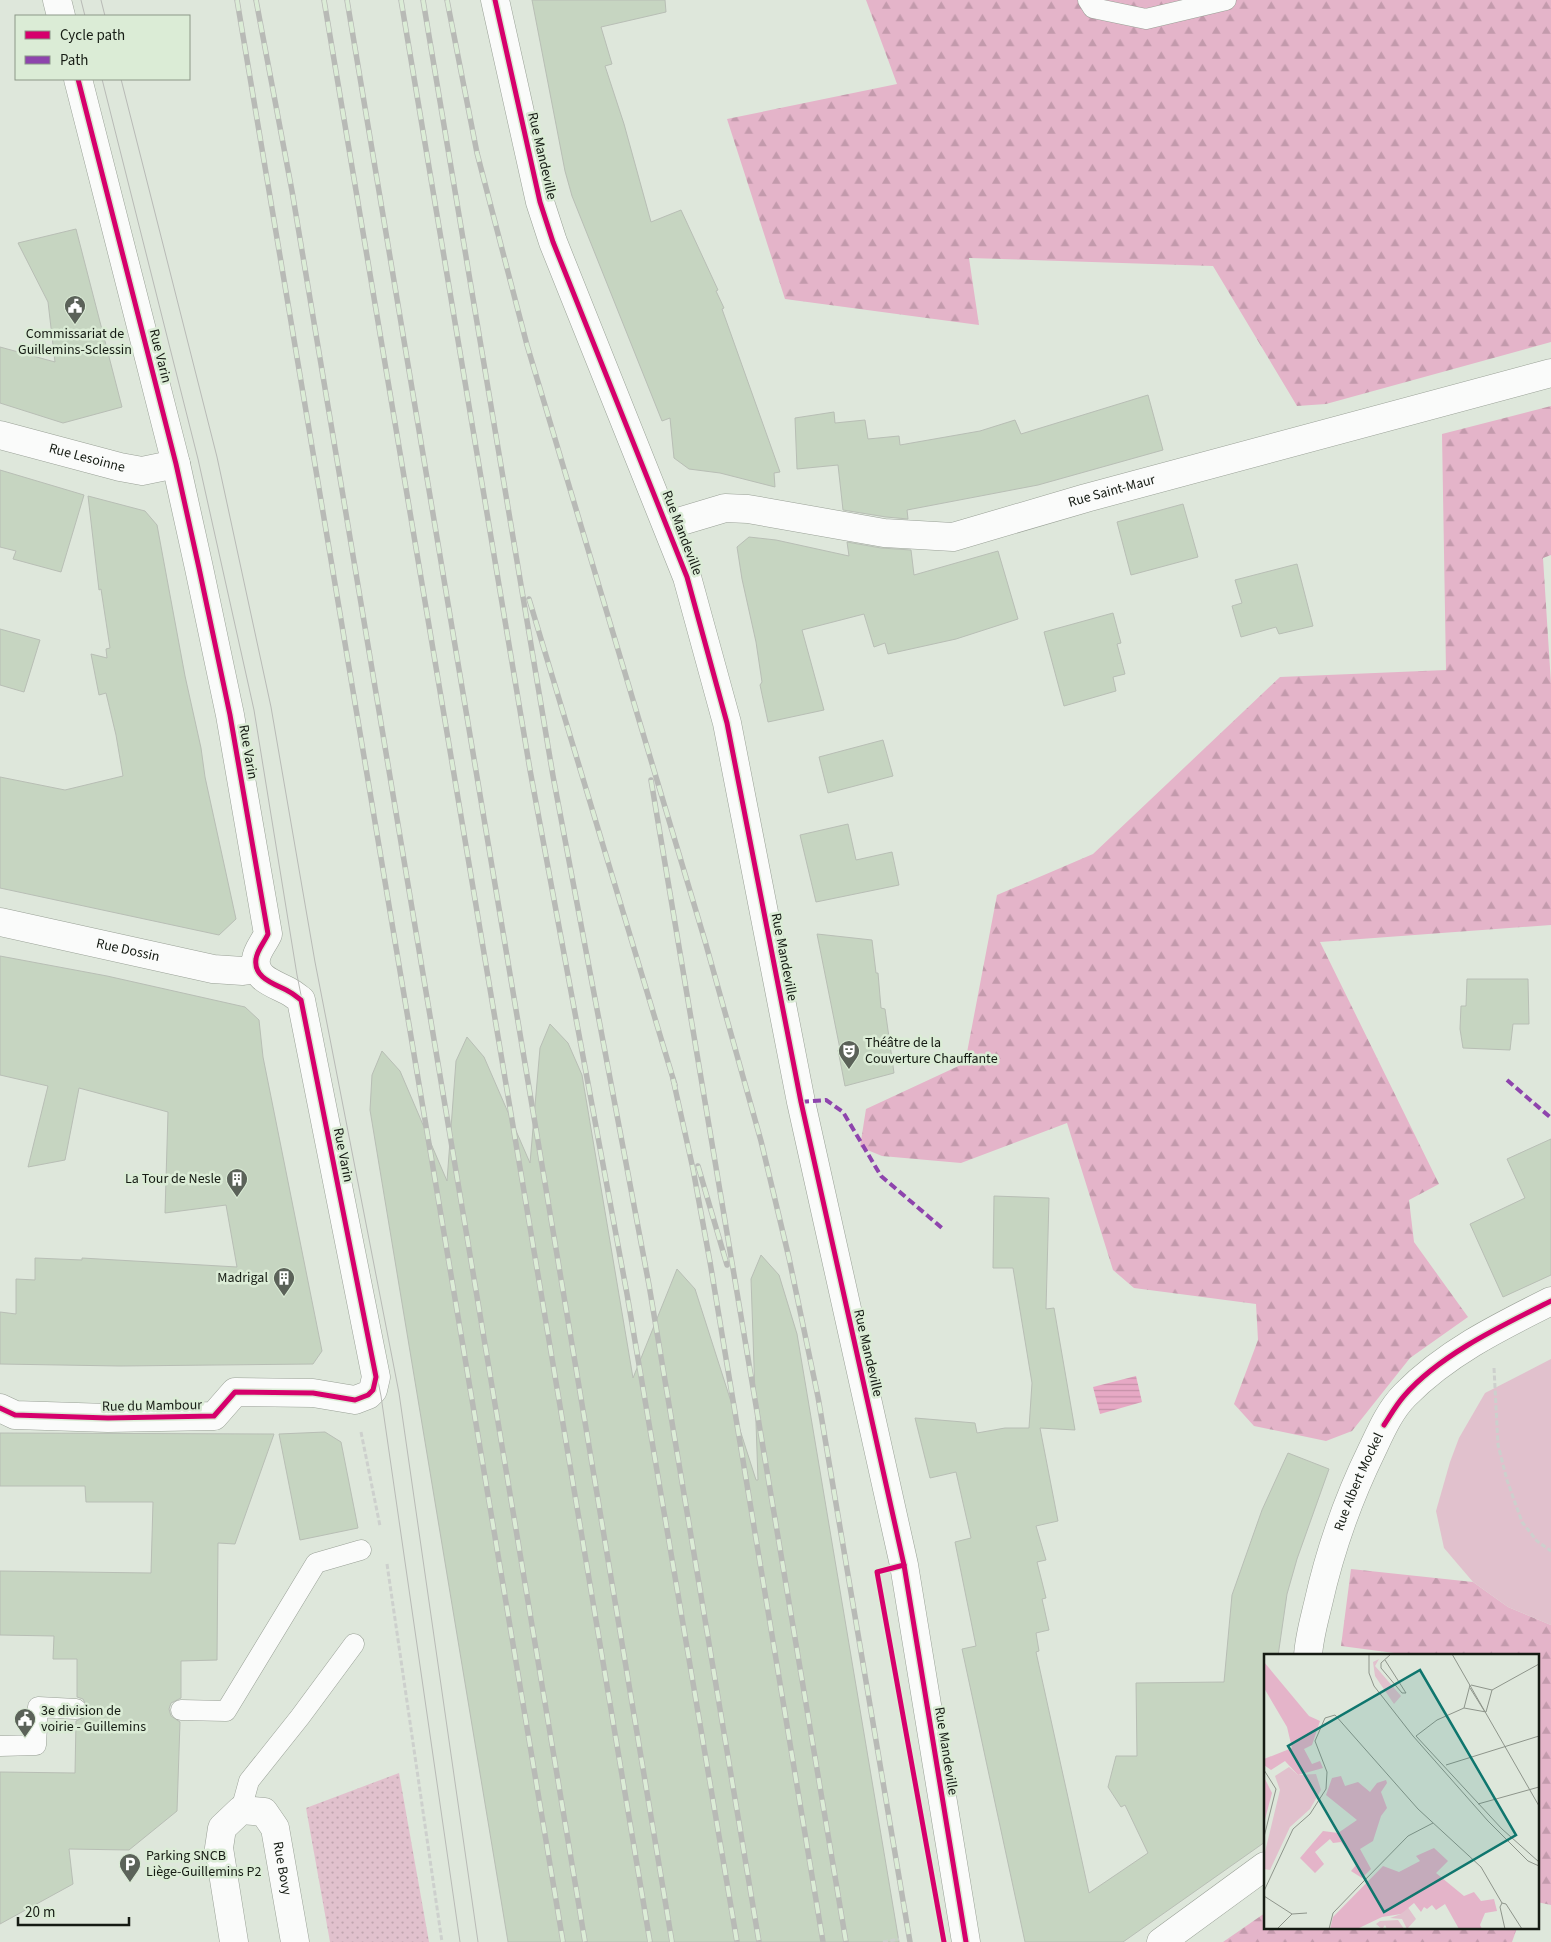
<svg xmlns="http://www.w3.org/2000/svg" width="1551" height="1942" font-family="'Source Sans 3',sans-serif">
<style>
.grass{fill:url(#grass-dots)}
.forest{fill:url(#forest-firs)}
.park{fill:#e1c1cd}
.water{fill:url(#water-rules)}
.building{fill:#c6d5c1;stroke:#b8beb5}
.lines{fill:none;stroke-linecap:round;stroke-linejoin:round}
.lane-casing{stroke:#99a096;stroke-width:21}
.street-casing{stroke:#99a096;stroke-width:29}
.path{stroke:#cdd0cd;stroke-width:3;stroke-dasharray:5 2.5;stroke-linecap:butt}
.lane{stroke:#fafbfa;stroke-width:20}
.street{stroke:#fafbfa;stroke-width:28}
.tram{stroke:#b8bab6;stroke-width:1}
.rail-casing{stroke:#b8bab6;stroke-width:5.5}
.rail{stroke:#dbecd6;stroke-width:4;stroke-dasharray:11;stroke-linecap:butt}
.quiet{stroke:#8e44ad;stroke-width:4;stroke-dasharray:8 4;stroke-linecap:butt}
.cycleway-casing{stroke:#dbecd6;stroke-width:8}
.cycleway{stroke:#d6006c;stroke-width:5}
.labels{text-anchor:middle;dominant-baseline:central;stroke-width:5;stroke-linejoin:round;paint-order:stroke}
.street-label{font-size:14px;fill:#151b13;stroke:#dbecd6}
.poi-label{font-size:14px;fill:#151b13;stroke:#dbecd6;text-anchor:start}
.inset-road{fill:none;stroke:#8e958b;stroke-width:1}
.view{fill:#0f766e;fill-opacity:0.15;stroke:#0f766e;stroke-width:2.5}
.inset-edge{fill:none;stroke:#151b13;stroke-width:2.5}
</style>
<defs>
<pattern id="grass-dots" width="8" height="8" patternUnits="userSpaceOnUse" patternTransform="scale(1.25)"><rect width="8" height="8" fill="#e1c1cd"/><path d="M2 2h.1M6 6h.1" fill="none" stroke="#c0a5af" stroke-width="1.8" stroke-linecap="round"/></pattern>
<pattern id="forest-firs" width="22" height="20" patternUnits="userSpaceOnUse" patternTransform="scale(1.25)"><rect width="22" height="20" fill="#e4b4c9"/><path d="M5 1l3.5 6h-7zM16 11l3.5 6h-7z" fill="#c39aac"/></pattern>
<pattern id="water-rules" width="6" height="5" patternUnits="userSpaceOnUse" patternTransform="scale(1.25)"><rect width="6" height="5" fill="#e7a9c5"/><path d="M0 2.5h6" fill="none" stroke="#c591a8"/></pattern>
</defs>
<rect width="100%" height="100%" fill="#dee7db"/>
<polygon class="grass" points="399,1773 429,1942 330,1942 306,1808"/>
<g class="forest">
<polygon points="866,0 1551,0 1551,342 1326,404 1297,406 1213,266 969,258 979,325 785,299 727,119 897,84"/>
<polygon points="1551,406 1551,555 1543,558 1551,684 1551,925 1320,942 1439,1184 1409,1200 1414,1242 1468,1317 1410,1358 1352,1431 1326,1441 1254,1426 1234,1404 1258,1340 1256,1304 1134,1288 1113,1270 1067,1123 961,1163 882,1156 860,1147 866,1109 965,1063 997,895 1093,854 1280,677 1446,670 1442,434"/>
<polygon points="1351,1569 1473,1582 1508,1607 1551,1625 1551,1905 1537,1902 1537,1656 1417,1656 1341,1646"/>
<polygon points="1265,1913 1265,1928 1517,1928 1512,1942 1223,1942"/>
</g>
<polygon class="park" points="1551,1359 1551,1625 1508,1607 1473,1582 1444,1548 1436,1511 1450,1462 1459,1438 1485,1393"/>
<polygon class="water" points="1136,1376 1142,1402 1100,1414 1093,1387"/>
<g class="building">
<polygon points="532,0 665,0 666,12 601,27 612,64 605,66 624,124 651,222 681,210 718,290 716,291 724,308 722,309 780,472 774,473 775,487 720,473 689,469 674,458 670,418 662,421 572,196 565,171"/>
<polygon points="76,229 122,407 63,423 0,403 0,347 55,362 48,302 18,243"/>
<polygon points="1148,395 1163,450 1038,485 907,510 908,519 886,517 843,510 838,465 797,469 795,418 834,412 835,423 865,420 868,439 899,436 900,445 980,431 1015,420 1021,434"/>
<polygon points="0,470 84,495 61,572 13,559 16,551 0,547"/>
<polygon points="88,496 145,511 157,525 185,676 201,748 205,777 236,919 219,935 0,888 0,777 65,790 123,776 116,735 106,693 99,695 91,654 107,658 106,649 110,648 101,589 99,590"/>
<polygon points="1183,504 1198,557 1131,575 1117,522"/>
<polygon points="749,537 776,540 849,556 847,542 881,548 911,550 914,575 998,551 1018,619 956,639 888,654 885,643 874,647 864,614 802,630 824,710 768,722 760,685 762,682 756,642 742,579 737,547"/>
<polygon points="1297,564 1313,626 1279,634 1276,627 1241,637 1232,606 1242,603 1235,580"/>
<polygon points="1113,613 1121,643 1117,644 1125,674 1113,677 1116,691 1064,706 1044,632"/>
<polygon points="0,629 40,640 24,692 0,685"/>
<polygon points="883,740 893,776 828,793 819,757"/>
<polygon points="848,824 856,860 892,852 899,885 816,902 800,835"/>
<polygon points="817,934 872,940 876,973 878,973 881,1008 885,1009 894,1073 845,1086 838,1050 840,1049"/>
<polygon points="0,956 107,976 245,1007 259,1020 263,1057 322,1351 313,1364 120,1366 0,1364 0,1312 16,1314 16,1279 35,1280 35,1258 82,1260 82,1258 237,1267 226,1205 165,1213 168,1112 79,1088 65,1160 28,1167 48,1086 0,1075"/>
<polygon points="1467,979 1528,979 1529,1024 1513,1024 1510,1050 1463,1048 1460,1029 1461,1006 1466,1006"/>
<polygon points="550,1024 568,1043 582,1075 633,1378 677,1269 695,1289 756,1480 758,1480 751,1279 761,1255 779,1275 797,1334 899,1942 508,1942 370,1110 372,1075 382,1051 400,1071 447,1181 456,1061 467,1037 484,1057 530,1163 540,1048"/>
<polygon points="1551,1139 1551,1275 1503,1297 1470,1224 1525,1198 1507,1159"/>
<polygon points="994,1196 1049,1198 1046,1309 1054,1308 1075,1430 1040,1428 1058,1521 1036,1526 1046,1560 1037,1562 1046,1598 1042,1599 1049,1630 1036,1633 1039,1651 1036,1652 1089,1893 1148,1853 1125,1805 1121,1807 1108,1787 1116,1756 1137,1756 1136,1683 1224,1682 1232,1595 1262,1510 1288,1453 1329,1469 1297,1559 1287,1594 1278,1656 1265,1656 1265,1842 1123,1942 1025,1942 962,1649 976,1646 955,1542 971,1538 956,1472 930,1478 915,1418 975,1423 977,1433 1005,1428 1029,1428 1032,1383 1013,1268 993,1268"/>
<polygon points="325,1432 341,1442 358,1528 300,1540 279,1434"/>
<polygon points="0,1433 274,1434 235,1544 218,1543 217,1660 181,1661 181,1698 171,1703 169,1709 171,1716 180,1722 177,1811 129,1850 69,1849 73,1884 0,1924 0,1772 75,1773 76,1721 86,1716 88,1709 83,1699 77,1697 77,1659 53,1659 54,1636 0,1635 0,1571 151,1573 153,1502 86,1502 85,1486 0,1486"/>
</g>
<g class="lines">
<g class="lane-casing">
<g id="lane">
<polyline points="1088,0 1093,8 1146,19 1226,0"/>
<polyline points="181,1710 226,1711 316,1563 361,1550"/>
<polyline points="0,1746 36,1745 38,1707 76,1709"/>
<polyline points="241,1810 249,1781 300,1717 354,1644"/>
</g>
</g>
<g class="street-casing">
<g id="street">
<polyline points="57,0 61,16"/>
<polyline points="495,0 540,202 553,242 687,577 727,723 801,1102 904,1565 966,1942"/>
<path id="s1" d="M 0,435 L 120,467 L 142,471 L 176,464"/>
<path id="s2" d="M 668,525 L 725,508 L 748,509 L 884,533 L 953,537 L 1086,498 L 1551,373"/>
<path id="s3" d="M 0,922 L 213,969 L 243,971 L 256,969"/>
<path d="M 0,1408 L 15,1415 L 108,1418 L 214,1416 L 235,1392 L 313,1393 L 355,1400 L 368,1395 L 373,1390 L 376,1377 L 301,1000 C 297,997 292,993 288,991 C 275,984 253,978 256,959 C 257,950 264,943 268,934 L 230,715 L 199,568 L 176,464 L 78,79"/>
<path id="s4" d="M 1308,1656 C 1309,1638 1314,1621 1318,1604 C 1330,1550 1348,1499 1372,1450 C 1381,1431 1390,1410 1405,1395 C 1446,1353 1499,1327 1551,1301"/>
<path id="s5" d="M 234,1942 L 219,1848 L 222,1828 L 241,1810 L 264,1812 L 275,1828 L 295,1942"/>
<polyline points="1161,1942 1265,1866"/>
</g>
</g>
<g class="path">
<polyline points="1494,1368 1498,1445 1507,1480 1522,1522 1537,1541 1551,1551"/>
<polyline points="361,1432 380,1526"/>
<polyline points="387,1564 442,1942"/>
<polyline points="883,1942 899,1939"/>
</g>
<use href="#lane" class="lane"/>
<use href="#street" class="street"/>
<g class="tram">
<polyline points="81,0 85,16"/>
<polyline points="101,0 105,16"/>
<polyline points="102,79 198,459 254,710 297,975 381,1396 460,1942"/>
<polyline points="121,79 217,457 271,707 315,962 399,1393 478,1942"/>
</g>
<g class="rail-casing">
<g id="rail">
<polyline points="237,0 563,1942"/>
<polyline points="256,0 292,191 585,1942"/>
<polyline points="324,0 650,1942"/>
<polyline points="347,0 672,1942"/>
<polyline points="401,0 530,770 627,1294 737,1942"/>
<polyline points="423,0 553,776 649,1285 759,1942"/>
<polyline points="447,0 477,153 527,345 705,941 761,1141 789,1258 818,1397 910,1942"/>
<polyline points="529,599 675,1085"/>
<polyline points="651,780 846,1942"/>
<polyline points="673,1079 693,1169 710,1262 823,1942"/>
<polyline points="698,1166 727,1265"/>
</g>
</g>
<use href="#rail" class="rail"/>
<g class="quiet">
<polyline points="1507,1080 1551,1118"/>
<polyline points="801,1102 826,1100 843,1112 881,1176 942,1228"/>
</g>
<g class="cycleway-casing">
<g id="cycleway">
<polyline points="495,0 540,202 553,242 687,577 727,723 801,1102 904,1565 966,1942"/>
<path d="M 0,1408 L 15,1415 L 108,1418 L 214,1416 L 235,1392 L 313,1393 L 355,1400 L 368,1395 L 373,1390 L 376,1377 L 301,1000 C 297,997 292,993 288,991 C 275,984 253,978 256,959 C 257,950 264,943 268,934 L 230,715 L 199,568 L 176,464 L 78,79"/>
<path d="M 1384,1425 C 1390,1416 1396,1405 1404,1396 C 1439,1355 1503,1325 1551,1301"/>
<polyline points="904,1565 877,1572 944,1942"/>
</g>
</g>
<use href="#cycleway" class="cycleway"/>
</g>
<defs>
<g id="civic-pin" transform="scale(1.125)"><path d="M0 17L-7.5 6A9.5 9.5 0 1 1 7.5 6Z" fill="#5b6259" stroke="#dbecd6"/><path d="M-.6-6.5H3V-4.5H.6V-3L4-1V1h2V6H-6V1h2V-1L-.6-3ZM-1.2 2.5V6h2.4V2.5Z" fill="#fff"/></g>
<g id="theatre-pin" transform="scale(1.125)"><path d="M0 17L-7.5 6A9.5 9.5 0 1 1 7.5 6Z" fill="#5b6259" stroke="#dbecd6"/><path d="M-5-5.5Q0-4 5-5.5V0Q5 5 0 6Q-5 5-5 0ZM-3.3-2.5H-1v1.5H-3.3ZM1-2.5H3.3v1.5H1ZM-2.8 1Q0 5.5 2.8 1Z" fill="#fff"/></g>
<g id="building-pin" transform="scale(1.125)"><path d="M0 17L-7.5 6A9.5 9.5 0 1 1 7.5 6Z" fill="#5b6259" stroke="#dbecd6"/><path d="M-4-6H4V6H1V3H-1V6H-4ZM-2.5-4.3h1.7v1.8h-1.7ZM.8-4.3h1.7v1.8H.8ZM-2.5-1h1.7V.8h-1.7ZM.8-1h1.7V.8H.8Z" fill="#fff"/></g>
<g id="parking-pin" transform="scale(1.125)"><path d="M0 17L-7.5 6A9.5 9.5 0 1 1 7.5 6Z" fill="#5b6259" stroke="#dbecd6"/><path d="M-3.5-5.5H1a3.5 3.5 0 0 1 0 7H-1V5.5H-3.5ZM-1-3.4V-.6H.8a1.4 1.4 0 0 0 0-2.8Z" fill="#fff"/></g>
</defs>
<g fill-rule="evenodd">
<use href="#civic-pin" x="75" y="306"/>
<use href="#theatre-pin" x="849" y="1051"/>
<use href="#building-pin" x="237" y="1179"/>
<use href="#building-pin" x="284" y="1278"/>
<use href="#civic-pin" x="25" y="1719"/>
<use href="#parking-pin" x="130" y="1864"/>
</g>
<g class="labels">
<g class="street-label">
<text transform="translate(542 156) rotate(77)">Rue Mandeville</text>
<text transform="translate(160 356) rotate(76)">Rue Varin</text>
<text stroke="none"><textPath href="#s1" startOffset="90">Rue Lesoinne</textPath></text>
<text stroke="none"><textPath href="#s2" startOffset="455">Rue Saint-Maur</textPath></text>
<text transform="translate(682 533) rotate(69)">Rue Mandeville</text>
<text transform="translate(248 752) rotate(80)">Rue Varin</text>
<text stroke="none"><textPath href="#s3" startOffset="131">Rue Dossin</textPath></text>
<text transform="translate(784 957) rotate(79)">Rue Mandeville</text>
<text transform="translate(343 1155) rotate(79)">Rue Varin</text>
<text transform="translate(868 1353) rotate(77)">Rue Mandeville</text>
<text transform="translate(152 1406) rotate(-1)">Rue du Mambour</text>
<text stroke="none"><textPath href="#s4" startOffset="182">Rue Albert Mockel</textPath></text>
<text transform="translate(946 1751) rotate(81)">Rue Mandeville</text>
<text stroke="none"><textPath href="#s5" startOffset="225">Rue Bovy</textPath></text>
</g>
<g class="poi-label">
<text x="75" y="334" text-anchor="middle">Commissariat de<tspan x="75" dy="16">Guillemins-Sclessin</tspan></text>
<text x="865" y="1043">Théâtre de la<tspan x="865" dy="16">Couverture Chauffante</tspan></text>
<text x="221" y="1179" text-anchor="end">La Tour de Nesle</text>
<text x="268" y="1278" text-anchor="end">Madrigal</text>
<text x="41" y="1711">3e division de<tspan x="41" dy="16">voirie - Guillemins</tspan></text>
<text x="146" y="1856">Parking SNCB<tspan x="146" dy="16">Liège-Guillemins P2</tspan></text>
</g>
</g>
<g transform="translate(1264 1654)">
<rect width="275" height="275" fill="#dee7db"/>
<path d="M 115,5 L 111,12 L 137,42 L 130,50 L 111,22 L 109,8 ZM 143,252 L 152,265 L 143,275 L 138,265 L 126,264 L 137,260 ZM 134,266 L 140,275 L 123,275 L 121,271 L 118,275 L 112,270 L 116,267 Z" fill="#e1c1cd"/>
<path d="M 0,8 L 45,62 L 56,67 L 48,91 L 40,95 L 48,110 L 56,107 L 59,114 L 34,121 L 21,107 L 7,116 L 0,111 L 0,105 L 28,94 L 23,73 L 0,34 ZM 77,122 L 81,132 L 94,128 L 106,138 L 113,129 L 122,126 L 123,129 L 117,138 L 123,154 L 117,162 L 109,187 L 96,195 L 107,215 L 98,224 L 87,217 L 93,210 L 77,188 L 69,189 L 66,185 L 51,198 L 60,210 L 51,219 L 36,204 L 59,177 L 74,179 L 93,166 L 62,141 L 68,124 ZM 0,123 L 8,139 L 0,169 ZM 170,194 L 184,207 L 172,219 L 200,242 L 210,238 L 217,247 L 230,245 L 233,257 L 221,259 L 216,271 L 218,275 L 195,275 L 181,250 L 172,256 L 168,251 L 163,255 L 160,253 L 157,258 L 150,249 L 137,260 L 118,263 L 93,275 L 66,275 L 69,263 L 119,212 L 135,218 L 156,207 L 152,202 Z" fill="#e4b4c9"/>
<path d="M 25,113 L 34,121 L 52,120 L 57,136 L 46,155 L 26,173 L 6,216 L 0,215 L 0,202 L 16,136 L 11,122 Z" fill="#e1c1cd"/>
<path class="inset-road" d="M 105,0 L 105,19 L 110,32 L 149,82 L 224,167 L 264,207 L 275,212M 188,0 L 275,152M 121,6 L 142,39 L 138,39 L 117,14 L 117,9 L 127,0M 206,31 L 200,54 L 222,58M 207,31 L 228,36 L 222,58M 206,34 L 221,58M 228,36 L 275,10M 200,54 L 173,66 L 152,82 L 238,175 L 275,208M 182,111 L 275,82M 0,116 L 12,135 L 0,183M 214,150 L 275,133M 0,237 L 29,175 L 46,160 L 62,135 L 63,118 L 51,87 L 61,64 L 71,61 L 154,155 L 217,213 L 238,249 L 242,250 L 258,275M 0,242 L 28,260M 238,249 L 236,253 L 241,275M 28,260 L 43,259M 13,275 L 28,260M 65,275 L 69,259 L 97,230 L 144,182 L 169,169"/>
<path class="view" d="M 156,16 L 252,181 L 120,258 L 24,92 Z"/>
<rect width="275" height="275" class="inset-edge"/>
</g>
<rect x="15" y="15" width="175" height="65" fill="#dbecd6" stroke="#8c9888"/>
<rect x="25" y="31" width="25" height="8" fill="#d6006c" stroke="#8c9888"/>
<text x="60" y="40" font-size="15" fill="#151b13">Cycle path</text>
<rect x="25" y="56" width="25" height="8" fill="#8e44ad" stroke="#8c9888"/>
<text x="60" y="65" font-size="15" fill="#151b13">Path</text>
<path d="M18 1917v8h111v-8" fill="none" stroke="#151b13" stroke-width="2.5"/>
<text x="25" y="1917" font-size="15" fill="#151b13" stroke="#dbecd6" stroke-width="4" paint-order="stroke">20 m</text>
</svg>
